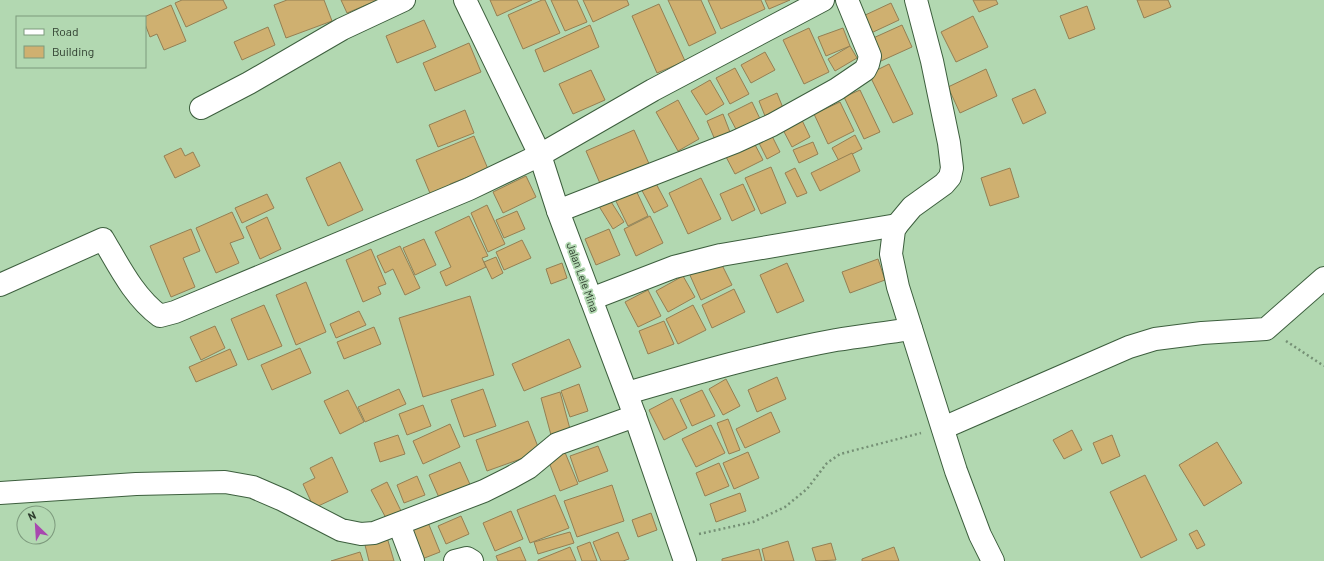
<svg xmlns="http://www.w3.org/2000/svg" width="1324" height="561" font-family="Barlow,sans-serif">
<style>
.building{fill:#cfb070;stroke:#947f53}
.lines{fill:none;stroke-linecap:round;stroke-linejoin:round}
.minor-casing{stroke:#3d5f3e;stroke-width:24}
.path{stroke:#759075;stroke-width:2.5;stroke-dasharray:2 3;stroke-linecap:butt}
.minor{stroke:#fff;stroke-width:22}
.labels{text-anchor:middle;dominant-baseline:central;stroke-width:3.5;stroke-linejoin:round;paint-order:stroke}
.street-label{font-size:11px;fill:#2e3d2e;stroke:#b2d8b1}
</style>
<rect width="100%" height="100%" fill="#b2d8b1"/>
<g class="building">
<polygon points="182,0 223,0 227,8 186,27 175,3"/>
<polygon points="287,0 324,0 332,21 286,38 274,5"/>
<polygon points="341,0 378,0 347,13"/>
<polygon points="490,0 532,0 497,16"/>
<polygon points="542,0 545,0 560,33 523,49 508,15"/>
<polygon points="551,0 577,0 587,22 565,31"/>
<polygon points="583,0 627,0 629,5 593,22"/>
<polygon points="668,0 701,0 716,33 689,46"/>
<polygon points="708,0 761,0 765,9 721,29"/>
<polygon points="765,0 790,0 769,9"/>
<polygon points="973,0 996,0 998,4 979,12"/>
<polygon points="1137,0 1168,0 1171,7 1144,18"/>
<polygon points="891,3 899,20 869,34 861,17"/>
<polygon points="659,4 685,61 657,73 632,16"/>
<polygon points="171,5 186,41 164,50 157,34 150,37 145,24 145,17 144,17"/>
<polygon points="1087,6 1095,29 1069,39 1060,16"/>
<polygon points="973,16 988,47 956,62 941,32"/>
<polygon points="424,20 436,47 397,63 386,36"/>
<polygon points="590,25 599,47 544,72 535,50"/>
<polygon points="902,25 912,47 881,61 871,39"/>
<polygon points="268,27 275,45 242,60 234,42"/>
<polygon points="809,28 829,72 804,84 783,40"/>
<polygon points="843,28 850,46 826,56 818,37"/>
<polygon points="469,43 481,72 435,91 423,63"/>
<polygon points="850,46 857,58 835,71 828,59"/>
<polygon points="765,52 775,70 751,83 741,65"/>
<polygon points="889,64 913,114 893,123 869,74"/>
<polygon points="735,68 749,94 730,104 716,78"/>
<polygon points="986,69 997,96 960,113 948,87"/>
<polygon points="591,70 605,100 573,114 559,84"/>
<polygon points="710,80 724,104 706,115 691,91"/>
<polygon points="1035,89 1046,113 1023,124 1012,99"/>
<polygon points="860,90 880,132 864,139 844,97"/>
<polygon points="777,93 783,108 765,116 759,101"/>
<polygon points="678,100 699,139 678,151 656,112"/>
<polygon points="752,102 762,123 739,135 728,114"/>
<polygon points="840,102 854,131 828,144 814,114"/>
<polygon points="465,110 474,133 438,147 429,125"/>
<polygon points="723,114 733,140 718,147 707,121"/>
<polygon points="800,116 810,137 792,147 781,126"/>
<polygon points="634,130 650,166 602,188 586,151"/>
<polygon points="769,130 780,152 767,159 756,137"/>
<polygon points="855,135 862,149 839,161 832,148"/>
<polygon points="474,136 488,169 450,184 452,190 432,198 416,160"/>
<polygon points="752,139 763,160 735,174 724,153"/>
<polygon points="813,142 818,154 799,163 793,150"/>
<polygon points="181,148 185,156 193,152 200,166 175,178 164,156"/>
<polygon points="852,153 860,171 820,191 811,173"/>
<polygon points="340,162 363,210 328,226 306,178"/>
<polygon points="771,167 786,203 761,214 745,178"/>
<polygon points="795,168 807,193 797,197 785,173"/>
<polygon points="1010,168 1019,197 990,206 981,178"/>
<polygon points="526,176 536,197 503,213 493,192"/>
<polygon points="652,176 668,206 654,213 638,183"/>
<polygon points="701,178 721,219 688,234 669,193"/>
<polygon points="743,184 755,210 732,221 720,194"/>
<polygon points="634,186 648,216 628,226 613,195"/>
<polygon points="267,194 274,208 242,223 235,208"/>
<polygon points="608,197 624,222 613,229 597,203"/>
<polygon points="487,205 505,244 488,252 471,213"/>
<polygon points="517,211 525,229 504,238 496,220"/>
<polygon points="232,212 244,238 230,243 239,263 216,273 196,228"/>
<polygon points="469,216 488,256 482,258 486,267 446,286 440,272 451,267 435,232"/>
<polygon points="650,216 663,243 636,256 624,229"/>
<polygon points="267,217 281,249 260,259 246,227"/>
<polygon points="191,229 200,251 183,258 195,287 171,297 150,246"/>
<polygon points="609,229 620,255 596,265 585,239"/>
<polygon points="424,239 436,265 415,275 403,248"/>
<polygon points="522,240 531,258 504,270 496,252"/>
<polygon points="400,246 420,288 405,295 393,269 385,273 377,256"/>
<polygon points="371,249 386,284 378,287 381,294 363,302 346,260"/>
<polygon points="496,257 503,273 492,279 484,262"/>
<polygon points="719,259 732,285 701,300 689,273"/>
<polygon points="878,259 885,280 850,293 842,272"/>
<polygon points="562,263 567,278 551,284 546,269"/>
<polygon points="787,263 804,301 777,313 760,275"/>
<polygon points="683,276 695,297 668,312 656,291"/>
<polygon points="306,282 326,332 296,345 276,295"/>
<polygon points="734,289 745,312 712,328 702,305"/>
<polygon points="648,290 661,316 638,327 625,302"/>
<polygon points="470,296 494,375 423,397 399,318"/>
<polygon points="264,305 282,346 248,360 231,319"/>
<polygon points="693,305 706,330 678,344 666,319"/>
<polygon points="359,311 366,325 336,338 330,324"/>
<polygon points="664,321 674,344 648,354 639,331"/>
<polygon points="215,326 225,348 201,360 190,337"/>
<polygon points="374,327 381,344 344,359 337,342"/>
<polygon points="569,339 581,367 524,391 512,364"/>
<polygon points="300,348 311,373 272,390 261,365"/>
<polygon points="230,349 237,365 196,382 189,367"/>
<polygon points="777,377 786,399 757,412 748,390"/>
<polygon points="726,379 740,406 723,415 709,389"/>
<polygon points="579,384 588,411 570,417 561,391"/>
<polygon points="399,389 406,404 365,422 358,407"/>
<polygon points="483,389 496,426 464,437 451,400"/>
<polygon points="348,390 364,422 340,434 324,401"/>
<polygon points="702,390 715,416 692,426 680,400"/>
<polygon points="560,392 570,429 551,435 541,398"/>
<polygon points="672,398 687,428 664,440 649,410"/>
<polygon points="423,405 431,426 407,435 399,414"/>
<polygon points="771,412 780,432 745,448 736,429"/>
<polygon points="728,419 740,450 729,454 717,423"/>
<polygon points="528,421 540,452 487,471 476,440"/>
<polygon points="450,424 460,447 423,464 413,441"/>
<polygon points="711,425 725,453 696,467 682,439"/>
<polygon points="1072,430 1082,450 1064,459 1053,440"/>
<polygon points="398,435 405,454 380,462 374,443"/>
<polygon points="1112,435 1120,456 1102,464 1093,443"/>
<polygon points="1217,442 1242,483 1204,506 1179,465"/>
<polygon points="598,446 608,471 579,482 570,456"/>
<polygon points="564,450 578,484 560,491 547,457"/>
<polygon points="748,452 759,478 734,489 723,463"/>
<polygon points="332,457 348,492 314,508 303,484 315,478 310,468"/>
<polygon points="460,462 472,489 441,502 429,475"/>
<polygon points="719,463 729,486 705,496 696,473"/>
<polygon points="1145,475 1177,540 1141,558 1110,492"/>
<polygon points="417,476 425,495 404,503 397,485"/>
<polygon points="387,482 402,513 387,520 371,490"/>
<polygon points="612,485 624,521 577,537 564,501"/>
<polygon points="740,493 746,511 716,522 710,504"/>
<polygon points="555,495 569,528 530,543 517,510"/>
<polygon points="511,511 523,539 495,551 483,523"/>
<polygon points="651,513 657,530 638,537 632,520"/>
<polygon points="461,516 469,534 446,544 438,526"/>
<polygon points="427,520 440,552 422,559 410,527"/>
<polygon points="1197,530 1205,545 1197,549 1189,534"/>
<polygon points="570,532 574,543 538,554 534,542"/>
<polygon points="618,532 629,559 623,561 601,561 593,542"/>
<polygon points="386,534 394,561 369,561 364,541"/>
<polygon points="788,541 794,561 765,561 762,549"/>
<polygon points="590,542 597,561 582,561 577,547"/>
<polygon points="831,543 836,560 816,561 812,548"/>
<polygon points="520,547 526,561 498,561 496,556"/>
<polygon points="570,547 576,561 538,561 538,560"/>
<polygon points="894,547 899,561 862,561 862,559"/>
<polygon points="759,549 762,561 722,561 722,559"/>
<polygon points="360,552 363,561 331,561"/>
</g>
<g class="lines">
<g class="minor-casing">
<g id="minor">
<polyline points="465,0 540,155 558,211 635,416 685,561"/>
<polyline points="916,0 932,61 949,143 952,168 950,177 944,184 912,207 897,225 894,230 891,254 898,287 956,471 980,535 993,561"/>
<polyline points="201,108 249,83 342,29 404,0"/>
<polyline points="558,211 735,142 772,125 837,89 865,70 868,64 870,56 847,0"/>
<path d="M 0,285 L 103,239 C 119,266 134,297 160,316 L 175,312 L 469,189 L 540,155 L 653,90 L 823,0"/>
<polyline points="591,299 674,267 721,255 897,225"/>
<path d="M 627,393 C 696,373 765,353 836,340 C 861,336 886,333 911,329"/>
<polyline points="943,428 1129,347 1155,339 1202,333 1266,329 1324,278"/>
<polyline points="0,493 136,484 225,482 253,487 283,500 341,530 361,534 374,533 484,491 510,478 528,468 557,444 635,416"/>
<polyline points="399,524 413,561"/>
<polyline points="455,561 467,558 472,561"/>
</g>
</g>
<g class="path">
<polyline points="1286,341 1324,366"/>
<polyline points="699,534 753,522 785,507 807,489 827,463 840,454 921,433"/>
</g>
<use href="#minor" class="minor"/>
</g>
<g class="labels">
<g class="street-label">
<text transform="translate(583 277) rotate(70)">Jalan Lele Mina</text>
</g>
</g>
<rect x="16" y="16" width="130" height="52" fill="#b2d8b1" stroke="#7d9a7d"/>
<rect x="24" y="29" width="20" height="6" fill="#ffffff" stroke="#7d9a7d"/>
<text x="52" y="36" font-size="12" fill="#2e3d2e">Road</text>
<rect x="24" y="46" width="20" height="12" fill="#cfb070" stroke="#7d9a7d"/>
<text x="52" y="56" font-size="12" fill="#2e3d2e">Building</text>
<g transform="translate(36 525) rotate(335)"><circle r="19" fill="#b2d8b1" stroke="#7d9a7d"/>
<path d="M0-3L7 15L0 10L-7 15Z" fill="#a848af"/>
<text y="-6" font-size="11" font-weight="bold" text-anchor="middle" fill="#2e3d2e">N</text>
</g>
</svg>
